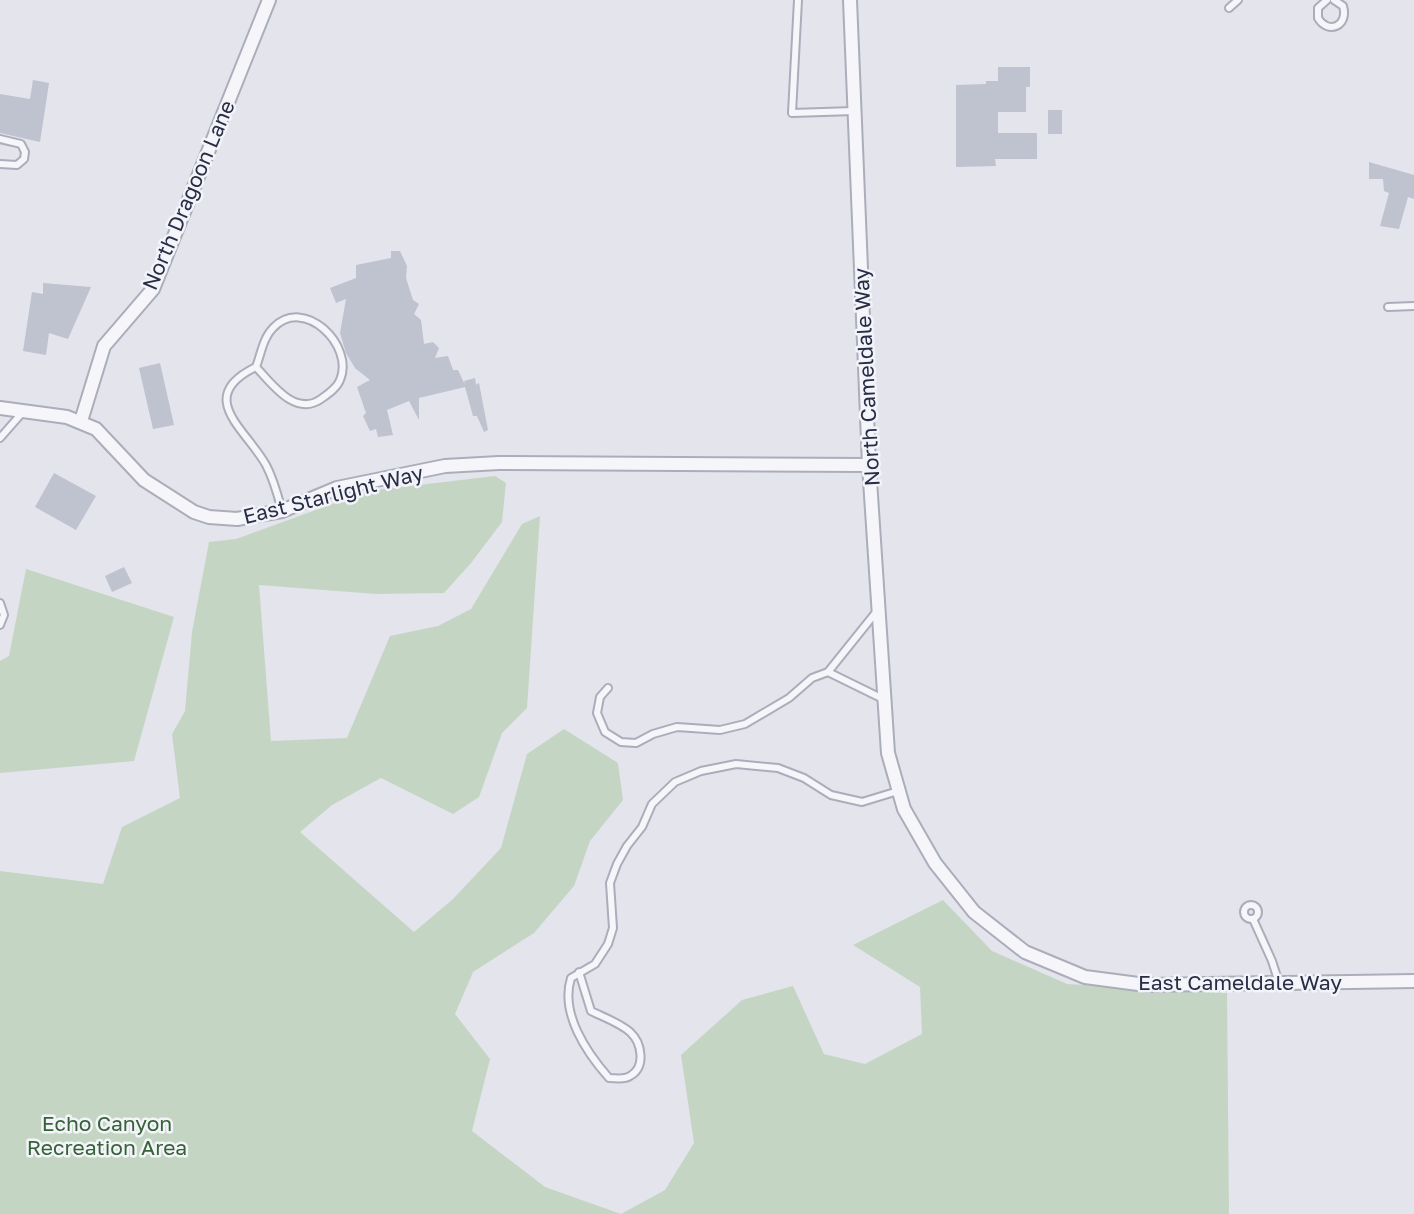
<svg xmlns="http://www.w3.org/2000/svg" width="1414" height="1214" font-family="'Golos Text',sans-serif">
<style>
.green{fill:#c4d6c3}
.building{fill:#bfc2cf}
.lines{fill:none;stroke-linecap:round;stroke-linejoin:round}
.lane-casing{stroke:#abadba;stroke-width:10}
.street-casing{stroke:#abadba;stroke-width:16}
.lane{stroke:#f6f6fa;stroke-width:6}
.street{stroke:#f6f6fa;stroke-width:12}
.labels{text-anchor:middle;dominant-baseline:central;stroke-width:5;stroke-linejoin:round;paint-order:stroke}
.street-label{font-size:21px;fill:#292d45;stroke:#f3f4f9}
.park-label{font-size:21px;fill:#356237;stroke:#f3f4f9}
</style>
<rect width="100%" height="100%" fill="#e3e4ec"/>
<g class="green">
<polygon points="495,476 506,483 502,522 471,563 444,593 376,594 259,585 271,741 347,738 390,636 438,626 471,609 522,524 540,516 527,708 502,733 479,797 453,814 381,778 332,805 300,832 414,932 453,899 501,848 527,754 564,729 618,763 623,800 590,841 574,886 534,933 473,972 455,1014 490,1059 472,1131 545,1187 621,1214 665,1190 694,1143 681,1055 742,1000 793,986 824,1054 865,1064 922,1034 920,987 853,945 943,900 992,951 1067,984 1227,993 1229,1214 0,1214 0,871 103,884 122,827 180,798 172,734 185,711 192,632 209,542 236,539 368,491"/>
<polygon points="26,569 174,617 134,761 0,773 0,661 9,656"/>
</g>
<g class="building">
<polygon points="998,67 1030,67 1030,87 1026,87 1026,112 998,112 998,133 1037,133 1037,159 995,159 996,166 956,167 956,85 986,84 986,81 998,81"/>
<polygon points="33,80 49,83 40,142 0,133 0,94 30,99"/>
<rect x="1048" y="110" width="14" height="24"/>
<polygon points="1369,162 1414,175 1414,199 1408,197 1399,229 1380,226 1389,193 1384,191 1383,179 1369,179"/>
<polygon points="391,251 400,251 407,266 406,278 413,300 419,304 414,314 421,320 424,344 433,342 439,348 435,358 448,356 453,370 458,370 465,385 464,381 475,378 476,385 479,383 488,430 484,432 477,416 473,416 465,387 419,398 419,420 409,401 387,410 393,435 378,437 376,429 370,431 363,416 366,413 357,387 370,380 355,368 346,353 340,333 346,299 336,303 330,288 356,278 356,265 391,258"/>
<polygon points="43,283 91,287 68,339 49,333 46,355 23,351 32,292 43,294"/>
<polygon points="160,363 174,425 153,429 139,368"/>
<polygon points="54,473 96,496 76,530 35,507"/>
<polygon points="124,567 132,583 112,592 105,576"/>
</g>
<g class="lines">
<g class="lane-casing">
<g id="lane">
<polyline points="798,0 792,113 854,111"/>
<path d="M 1327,0 L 1318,8 L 1318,18 C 1328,35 1349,26 1343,6 L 1334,0"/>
<polyline points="1229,8 1238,0"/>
<polyline points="0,139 21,144 25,152 24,159 17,165 0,164"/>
<polyline points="1388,307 1414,306"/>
<path d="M 256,367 C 272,384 295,417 321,399 C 328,394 337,388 340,380 C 355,346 304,295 273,328 C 263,338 261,354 256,367 C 194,397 246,429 266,465 C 274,480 278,496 282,511"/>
<polyline points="0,438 22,413"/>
<polyline points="0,603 4,615 0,625"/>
<polyline points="828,672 883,699"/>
<polyline points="608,688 600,697 597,713 605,732 621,742 636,743 653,734 677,727 720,730 745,724 789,698 812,678 828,672 877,611"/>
<circle cx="1251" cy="912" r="7"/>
<polyline points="1253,919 1272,961 1279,983"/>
<path d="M 579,972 L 591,1011 C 603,1017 620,1023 630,1032 C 642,1043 646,1067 630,1076 C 624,1080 616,1078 609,1078 C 586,1052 560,1013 571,978 L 595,964 L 608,944 L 613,928 L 610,883 L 617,864 L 627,846 L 642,827 L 652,804 L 675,782 L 701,771 L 736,764 L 778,768 L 804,778 L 831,795 L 862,802 L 898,791"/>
</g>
</g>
<g class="street-casing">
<g id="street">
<polyline points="850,0 869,465 888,753 904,809 935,863 974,912 1025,952 1085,977 1146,985 1414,981"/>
<polyline points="0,408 67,417 96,429 144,480 194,512 209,517 237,519 282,511 337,488 445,466 499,463 869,465"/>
<polyline points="81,421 104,346 153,289 269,0"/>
</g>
</g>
<use href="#lane" class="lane"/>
<use href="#street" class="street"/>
</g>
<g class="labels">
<g class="street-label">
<text transform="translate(188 195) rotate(-67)">North Dragoon Lane</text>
<text transform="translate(866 377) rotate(-93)">North Cameldale Way</text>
<text transform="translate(333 494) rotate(-14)">East Starlight Way</text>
<text x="1240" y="982">East Cameldale Way</text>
</g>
<g class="park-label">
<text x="107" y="1123">Echo Canyon<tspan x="107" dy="24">Recreation Area</tspan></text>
</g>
</g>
</svg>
